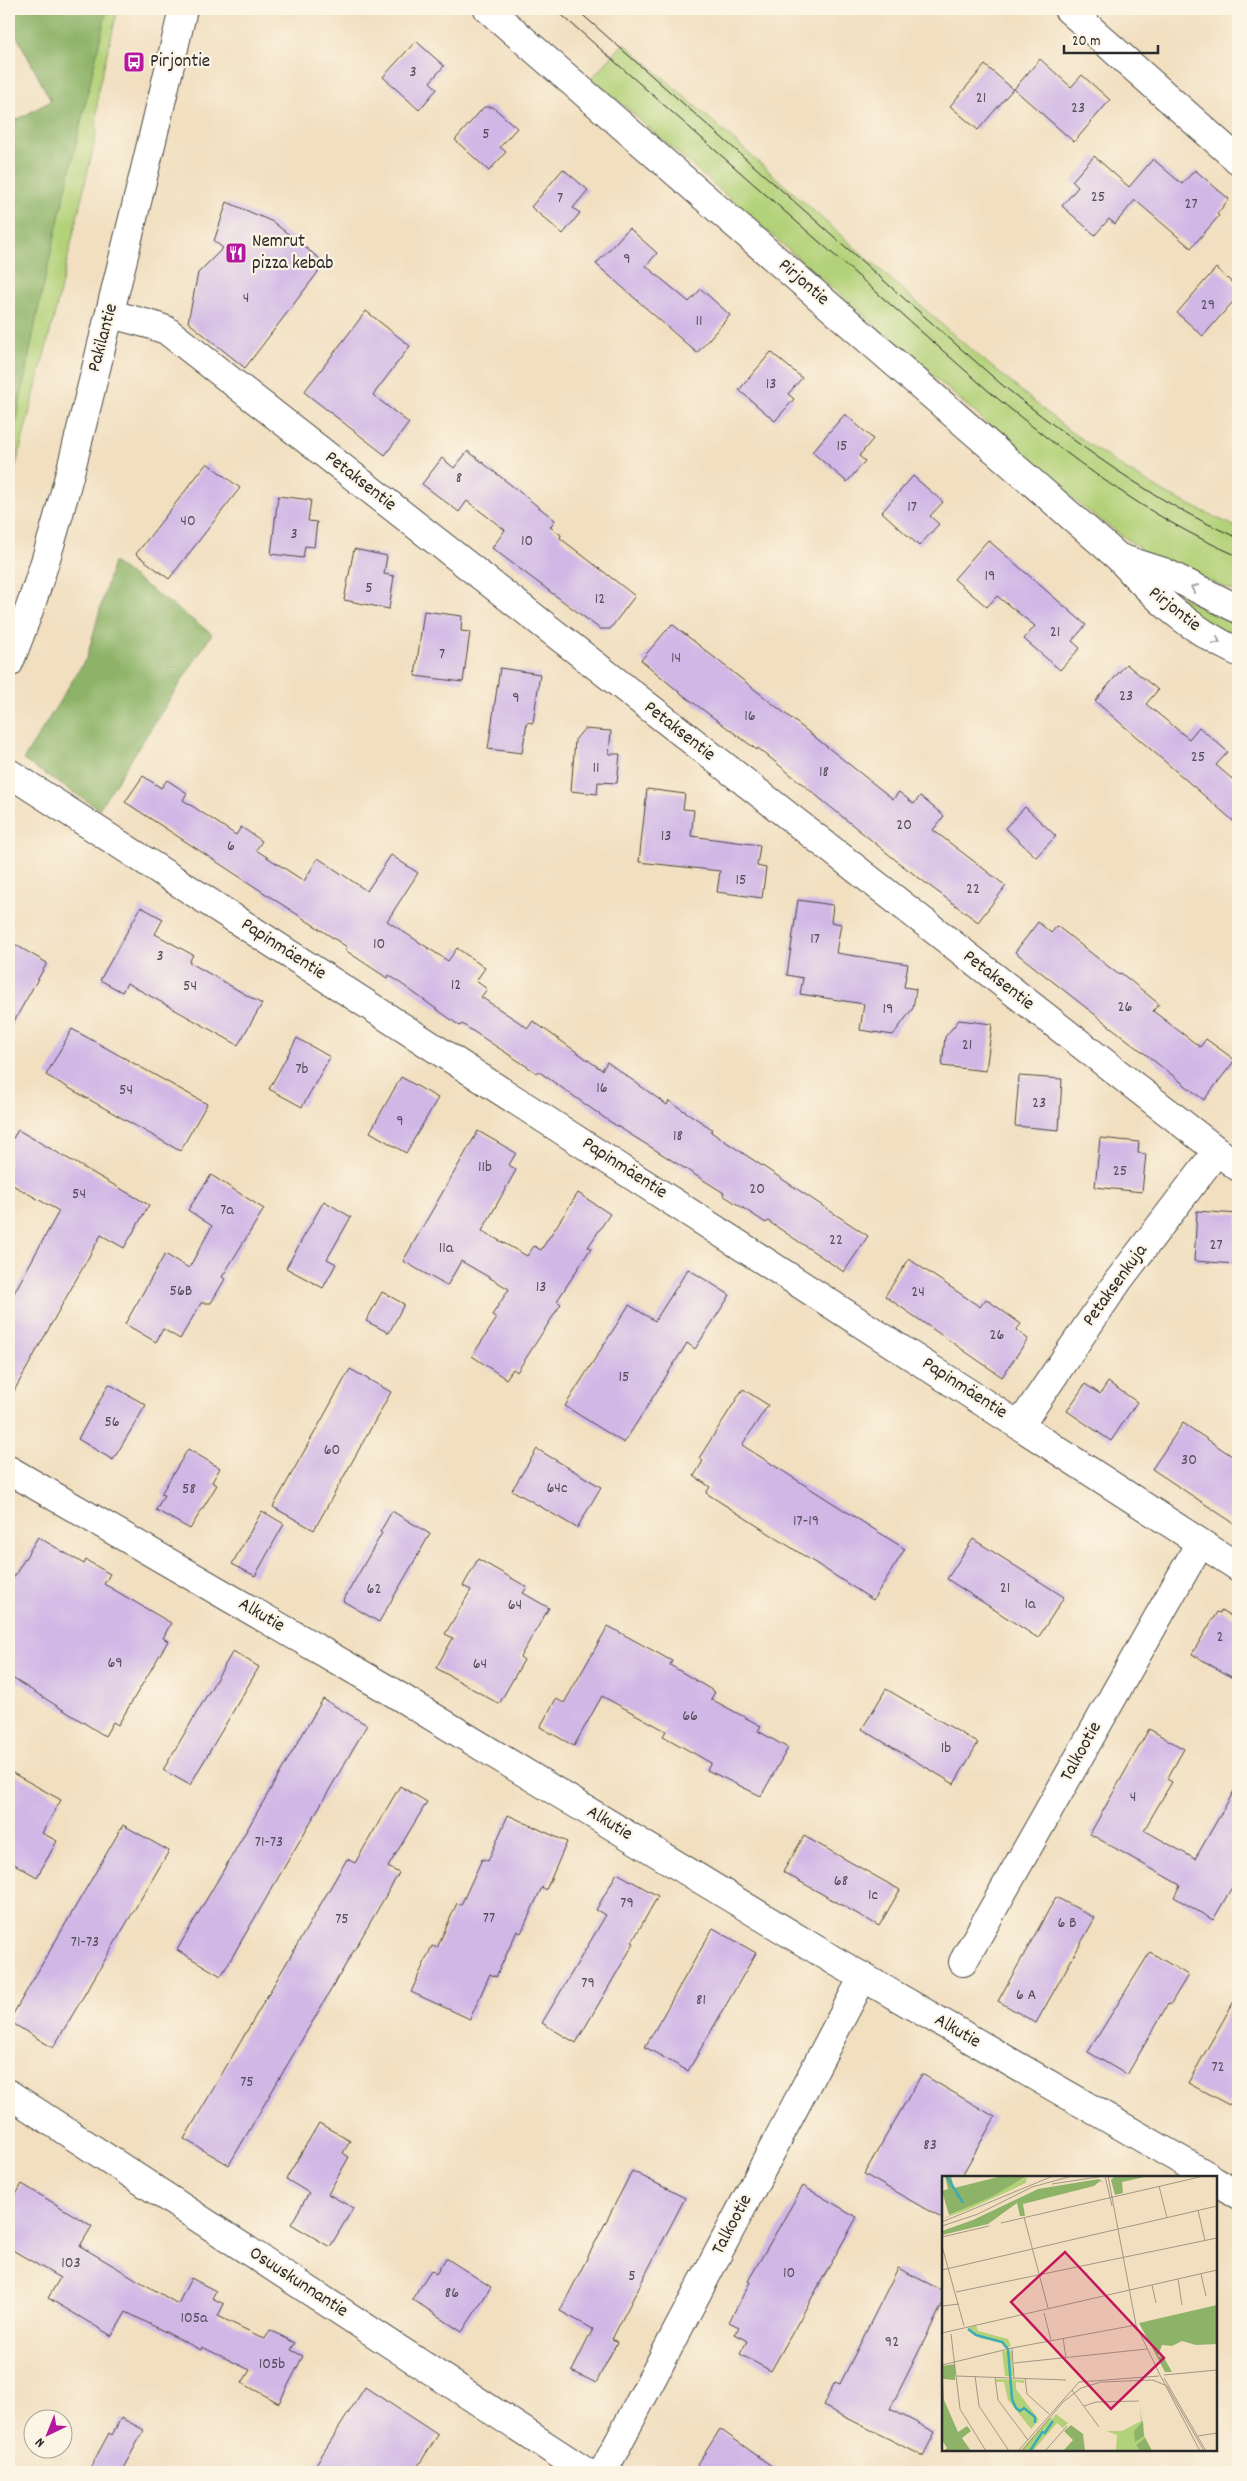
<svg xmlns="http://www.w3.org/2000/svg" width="1247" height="2481" font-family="Dekko,sans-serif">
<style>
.green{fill:#b2d178;stroke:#6e7e52}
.forest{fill:#8db368;stroke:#5c6f4a}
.building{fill:#d0b7e6}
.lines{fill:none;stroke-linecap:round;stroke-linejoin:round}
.minor-casing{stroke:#494641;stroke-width:30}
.major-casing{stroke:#494641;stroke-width:30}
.minor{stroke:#fff;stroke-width:28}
.major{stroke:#fff;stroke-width:28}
.tram{stroke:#2b2b2b;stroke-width:1}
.oneway{stroke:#a0a0a0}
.labels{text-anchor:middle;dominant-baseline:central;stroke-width:4.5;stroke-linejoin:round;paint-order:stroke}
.number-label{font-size:16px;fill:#544e5a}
.poi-label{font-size:19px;fill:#2b2b2b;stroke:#fcf5e5;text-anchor:start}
.street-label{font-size:19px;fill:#2b2b2b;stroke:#fcf5e5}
.inset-river{fill:none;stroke:#3bacb7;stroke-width:2.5}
.inset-road{fill:none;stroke:#a29784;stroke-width:1}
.view{fill:#c2185b;fill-opacity:0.15;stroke:#c2185b;stroke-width:2.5}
.inset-edge{fill:none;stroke:#2b2b2b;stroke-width:2.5}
</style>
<rect width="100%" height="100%" fill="#fcf5e5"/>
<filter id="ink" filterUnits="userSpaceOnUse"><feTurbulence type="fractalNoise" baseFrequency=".02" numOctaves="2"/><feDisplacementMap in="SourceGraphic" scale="10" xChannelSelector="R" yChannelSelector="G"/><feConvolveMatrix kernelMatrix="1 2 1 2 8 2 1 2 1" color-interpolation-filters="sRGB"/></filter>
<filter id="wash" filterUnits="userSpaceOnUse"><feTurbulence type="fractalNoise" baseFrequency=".0096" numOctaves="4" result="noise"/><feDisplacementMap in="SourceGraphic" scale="20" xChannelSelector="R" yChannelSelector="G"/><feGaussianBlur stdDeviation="1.12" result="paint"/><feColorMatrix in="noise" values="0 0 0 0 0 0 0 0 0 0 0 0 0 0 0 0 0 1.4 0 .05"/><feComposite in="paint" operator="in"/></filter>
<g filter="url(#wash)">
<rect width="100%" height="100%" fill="#f1dfc0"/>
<g class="green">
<polygon points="9,9 118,9 98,90 96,136 55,313 9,492 9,124 51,101 9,21"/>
<polygon points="624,43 956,337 1068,430 1122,467 1167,494 1238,528 1238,593 1150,556 1084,508 592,78"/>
<polygon points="1171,591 1238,627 1238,641 1167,598"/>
</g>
<g class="forest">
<polygon points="9,9 107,9 38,310 9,459 9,124 51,101 9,21"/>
<polygon points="113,562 212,634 99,809 23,760 87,657"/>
</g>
<g id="blocks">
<g class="building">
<polygon points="416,41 444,66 430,82 437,89 419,110 383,77"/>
<polygon points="1040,59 1071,87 1082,75 1110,100 1074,142 1014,89"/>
<polygon points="985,65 1013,89 978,130 950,106"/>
<polygon points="484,107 493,107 517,128 500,147 506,152 489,171 455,140"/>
<polygon points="1094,156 1129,187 1153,159 1182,184 1195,170 1229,199 1217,214 1219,216 1191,248 1135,200 1115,224 1109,219 1095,235 1062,206 1078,187 1072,181"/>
<polygon points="563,169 588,190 573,208 580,213 563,234 531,207"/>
<polygon points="227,202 273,222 325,263 245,368 188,322 198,273 223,248 214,241"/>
<polygon points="629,228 657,253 646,266 689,302 701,289 730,315 697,353 596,264"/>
<polygon points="1216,268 1238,288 1238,296 1203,336 1177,313"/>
<polygon points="366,311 410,346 373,395 409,423 385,455 304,392"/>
<polygon points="771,352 802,378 788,394 794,399 775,421 739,390"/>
<polygon points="845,414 873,439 859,456 865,461 847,482 812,452"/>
<polygon points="468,451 555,520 550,527 561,535 560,538 635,596 610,629 600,629 492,548 505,530 467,501 459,512 422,484 442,458 454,468"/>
<polygon points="207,463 240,488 169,579 136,554"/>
<polygon points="913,476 943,502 930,516 939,524 919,546 882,512"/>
<polygon points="278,496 311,500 308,521 317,522 314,547 305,546 303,558 271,554"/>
<polygon points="988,540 1086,625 1072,641 1080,648 1060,670 1024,639 1035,626 997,596 987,607 954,579"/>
<polygon points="354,549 387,556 384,574 394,576 389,609 344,600"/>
<polygon points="424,611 462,616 461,631 470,632 463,682 415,676"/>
<polygon points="672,624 893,799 899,792 914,804 920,796 944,816 933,830 1006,886 978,922 903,866 758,748 757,750 679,692 641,660"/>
<polygon points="1126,664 1158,690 1146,704 1189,739 1199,727 1228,752 1216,765 1238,784 1238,825 1095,701"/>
<polygon points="500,668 540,674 533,723 527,722 522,753 488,749"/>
<polygon points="584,729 611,731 609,754 620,754 617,783 598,782 597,794 571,791 575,740"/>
<polygon points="143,776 161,788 167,780 187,793 183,800 236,835 241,827 262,841 256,850 304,881 318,858 367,891 391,855 418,873 387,921 448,961 457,948 485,968 476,981 487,989 481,997 528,1028 533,1021 602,1070 607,1062 667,1105 669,1101 712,1129 711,1132 868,1236 844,1272 768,1221 766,1223 723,1195 724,1193 609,1121 538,1071 537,1073 462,1024 460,1026 389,975 387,978 345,950 347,947 125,802"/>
<polygon points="647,789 685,794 683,809 694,810 691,836 760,845 757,866 766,868 762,898 717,892 720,871 639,862"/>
<polygon points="1025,807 1056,836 1036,857 1005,828"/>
<polygon points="798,900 833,905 831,922 841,924 836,953 908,964 904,987 916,989 913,1008 893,1035 860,1030 864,1004 800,994 803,978 787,975"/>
<polygon points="141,907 163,919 155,934 193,955 189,962 262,1004 238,1045 127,983 122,992 100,980"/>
<polygon points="1038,922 1051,933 1057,926 1119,975 1121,973 1159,1004 1153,1011 1200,1047 1206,1039 1235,1060 1204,1100 1015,952"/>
<polygon points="9,941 47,963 9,1030"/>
<polygon points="959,1020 992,1024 986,1071 942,1066 945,1037"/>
<polygon points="72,1029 207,1104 180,1151 46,1075"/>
<polygon points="297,1038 330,1057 302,1107 269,1089"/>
<polygon points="1019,1076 1062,1079 1059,1130 1015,1126"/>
<polygon points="401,1077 438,1098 406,1153 370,1132"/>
<polygon points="18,1130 149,1205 124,1248 101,1235 9,1400 9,1302 59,1211 9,1183 9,1145"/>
<polygon points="478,1131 516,1153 509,1165 516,1170 482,1231 527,1256 534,1246 541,1250 578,1193 610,1214 588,1247 591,1248 557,1301 561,1304 517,1372 513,1369 506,1379 472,1356 497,1318 492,1315 509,1289 461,1261 447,1286 403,1261"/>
<polygon points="1100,1138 1139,1142 1138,1153 1146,1154 1142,1192 1095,1187"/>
<polygon points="211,1175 264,1209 222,1277 225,1279 211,1303 201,1303 180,1339 163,1329 156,1342 125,1324 165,1254 189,1268 212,1226 188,1210"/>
<polygon points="324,1201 351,1217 327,1259 336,1264 323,1288 286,1268"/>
<polygon points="1197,1211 1238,1214 1236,1264 1194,1261"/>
<polygon points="909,1259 980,1307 986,1299 1021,1324 1016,1330 1028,1339 1002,1377 885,1296"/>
<polygon points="688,1269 730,1295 695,1349 687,1343 624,1443 565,1406 629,1305 655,1321"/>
<polygon points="382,1292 404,1304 389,1333 366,1321"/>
<polygon points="350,1369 391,1392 314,1530 273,1507"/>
<polygon points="1108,1382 1137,1402 1111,1441 1067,1411 1085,1384 1100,1394"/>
<polygon points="109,1384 146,1405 113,1460 78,1439"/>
<polygon points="743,1389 768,1405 742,1445 905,1549 873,1600 706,1493 710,1487 694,1476 703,1461 699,1458"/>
<polygon points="1183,1423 1238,1460 1238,1526 1152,1469"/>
<polygon points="188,1449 220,1468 212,1482 217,1485 190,1529 156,1510 164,1495 161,1494"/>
<polygon points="537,1449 601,1487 577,1528 512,1490"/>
<polygon points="262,1511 284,1524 255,1576 232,1564"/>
<polygon points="392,1511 430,1534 379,1622 343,1601 382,1533 380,1532"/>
<polygon points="38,1537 84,1564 86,1560 110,1574 104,1584 171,1623 163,1638 168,1641 118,1725 113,1722 105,1736 9,1676 9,1585"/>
<polygon points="973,1539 1064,1597 1038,1638 947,1579"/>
<polygon points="478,1559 527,1587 523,1593 549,1608 520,1657 524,1660 499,1704 436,1668 453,1638 445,1634 471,1590 463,1586"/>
<polygon points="1221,1610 1238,1620 1238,1681 1192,1654 1217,1612 1220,1613"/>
<polygon points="608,1626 672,1661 670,1665 715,1692 711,1699 761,1726 758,1731 788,1748 761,1796 707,1770 711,1763 663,1736 666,1731 602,1696 574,1746 540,1727 556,1699 564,1703"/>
<polygon points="233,1651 259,1667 190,1785 163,1770"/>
<polygon points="886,1689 978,1743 954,1784 862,1729"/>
<polygon points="323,1699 367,1725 221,1976 177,1950"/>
<polygon points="1149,1729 1184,1749 1167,1779 1172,1782 1144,1830 1195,1859 1238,1784 1238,1877 1213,1920 1174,1897 1180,1885 1090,1834"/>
<polygon points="9,1771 61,1800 42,1833 57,1841 37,1877 9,1861"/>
<polygon points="400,1786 427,1802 388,1867 399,1873 229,2165 184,2139 347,1859 355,1863"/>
<polygon points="508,1815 567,1842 546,1890 542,1887 521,1933 517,1931 496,1977 490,1974 470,2019 411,1992 432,1946 437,1948 457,1903 461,1905 482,1859 488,1861"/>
<polygon points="123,1825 169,1851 53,2048 9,2021"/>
<polygon points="804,1836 900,1890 879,1926 783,1872"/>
<polygon points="617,1873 658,1896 632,1942 634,1943 576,2043 542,2023 606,1915 596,1910"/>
<polygon points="1056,1897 1095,1918 1036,2023 998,2001"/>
<polygon points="713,1928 756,1953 688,2071 645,2047"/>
<polygon points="1150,1952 1188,1975 1170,2005 1168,2004 1127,2075 1088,2052"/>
<polygon points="1238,1994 1238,2088 1229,2105 1188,2083"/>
<polygon points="922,2074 995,2117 961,2177 943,2177 943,2219 864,2174"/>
<polygon points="319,2123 350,2141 343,2153 349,2157 328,2194 353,2208 330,2247 291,2224 309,2193 286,2179"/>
<polygon points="632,2171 685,2198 612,2339 617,2342 596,2383 572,2371 593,2329 560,2311"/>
<polygon points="22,2184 92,2226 80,2246 178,2304 191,2278 216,2291 212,2298 224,2304 218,2316 265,2339 270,2330 295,2343 291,2350 303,2356 279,2403 242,2383 250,2370 202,2347 201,2350 126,2312 112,2336 48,2298 60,2278 9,2248 9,2207"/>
<polygon points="803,2186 857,2217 771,2371 740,2354 747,2341 735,2334 739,2327 729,2322 750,2282 748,2281"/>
<polygon points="446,2258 491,2287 462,2332 412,2299 431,2270 436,2274"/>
<polygon points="898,2268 943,2291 943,2303 890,2409 935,2432 923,2456 823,2406 835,2382 840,2384"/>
<polygon points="365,2387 438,2435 414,2472 311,2472"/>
<polygon points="121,2418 144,2430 121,2472 88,2472 109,2433 112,2435"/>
<polygon points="720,2429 780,2472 693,2472"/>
</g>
</g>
</g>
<g filter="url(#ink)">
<use href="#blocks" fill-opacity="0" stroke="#494641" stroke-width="1"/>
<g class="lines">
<g class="minor-casing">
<g id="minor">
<polyline points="1068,9 1238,160"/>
<polyline points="111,314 152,325 166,330 1238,1167"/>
<polyline points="9,773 1238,1567"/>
<polyline points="1020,1425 1118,1281 1217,1151"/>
<polyline points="9,1470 387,1689 835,1961 1210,2177"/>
<polyline points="963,1962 1200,1543"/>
<polyline points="9,2094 586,2472"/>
<polyline points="1216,2181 1238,2195"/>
<polyline points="603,2472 863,1977"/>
</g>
</g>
<g class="major-casing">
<g id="major">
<path d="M 488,9 L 1118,557 C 1154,597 1189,629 1238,652"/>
<polyline points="1120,558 1164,572 1238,609"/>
<path d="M 9,663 C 47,571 70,474 94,377 C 124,254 155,132 183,9"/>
</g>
</g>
<use href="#minor" class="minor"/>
<use href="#major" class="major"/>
<g class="tram">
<path d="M 555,9 L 992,394 C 1068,456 1147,517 1238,556"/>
<path d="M 576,9 L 1001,384 C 1075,443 1151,500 1238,538"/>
</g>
</g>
<defs><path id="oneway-chevron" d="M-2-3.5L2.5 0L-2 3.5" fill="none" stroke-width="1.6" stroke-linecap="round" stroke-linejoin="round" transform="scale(1.25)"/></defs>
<g class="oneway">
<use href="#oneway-chevron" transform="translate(1194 588) rotate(-153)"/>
<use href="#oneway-chevron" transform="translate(1217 641) rotate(30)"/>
</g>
</g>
<defs>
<g id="bus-square" transform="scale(1.125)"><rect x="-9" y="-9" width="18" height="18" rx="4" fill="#b5179e" stroke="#fcf5e5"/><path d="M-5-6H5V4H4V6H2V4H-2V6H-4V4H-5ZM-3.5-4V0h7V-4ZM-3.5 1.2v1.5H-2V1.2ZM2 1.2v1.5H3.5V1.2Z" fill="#fff"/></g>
<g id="restaurant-square" transform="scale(1.125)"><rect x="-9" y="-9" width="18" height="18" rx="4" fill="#b5179e" stroke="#fcf5e5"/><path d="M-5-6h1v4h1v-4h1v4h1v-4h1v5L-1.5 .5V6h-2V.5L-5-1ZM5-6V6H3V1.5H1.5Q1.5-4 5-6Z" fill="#fff"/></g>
</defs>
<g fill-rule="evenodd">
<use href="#bus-square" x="134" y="62"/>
<use href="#restaurant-square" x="236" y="253"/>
</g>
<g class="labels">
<g class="number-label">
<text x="413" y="72">3</text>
<text x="981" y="98">21</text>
<text x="1078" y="108">23</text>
<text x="486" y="134">5</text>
<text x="1098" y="197">25</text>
<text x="560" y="198">7</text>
<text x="1191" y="204">27</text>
<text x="627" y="259">9</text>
<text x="246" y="298">4</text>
<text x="1208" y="305">29</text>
<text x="699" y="321">11</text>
<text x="771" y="384">13</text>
<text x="842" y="446">15</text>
<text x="459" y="478">8</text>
<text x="912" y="507">17</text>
<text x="188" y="521">40</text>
<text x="294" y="534">3</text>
<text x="527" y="541">10</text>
<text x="990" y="576">19</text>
<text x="369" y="588">5</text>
<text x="600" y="599">12</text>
<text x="1055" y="632">21</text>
<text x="442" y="654">7</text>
<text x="676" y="658">14</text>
<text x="1126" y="696">23</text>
<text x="516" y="698">9</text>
<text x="750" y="716">16</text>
<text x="1198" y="757">25</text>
<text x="596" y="768">11</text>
<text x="824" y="772">18</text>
<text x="904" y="825">20</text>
<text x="666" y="836">13</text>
<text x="231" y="846">6</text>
<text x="741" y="880">15</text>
<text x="973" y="889">22</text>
<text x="815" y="939">17</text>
<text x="379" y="944">10</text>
<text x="160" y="956">3</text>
<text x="456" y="985">12</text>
<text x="190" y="986">54</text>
<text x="1125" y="1007">26</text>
<text x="888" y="1009">19</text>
<text x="967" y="1045">21</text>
<text x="302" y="1069">7b</text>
<text x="602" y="1088">16</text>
<text x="126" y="1090">54</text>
<text x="1039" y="1103">23</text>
<text x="400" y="1121">9</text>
<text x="678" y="1136">18</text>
<text x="485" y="1167">11b</text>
<text x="1120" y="1171">25</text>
<text x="757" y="1189">20</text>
<text x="79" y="1194">54</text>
<text x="227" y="1210">7a</text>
<text x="836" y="1240">22</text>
<text x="1216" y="1245">27</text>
<text x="446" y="1248">11a</text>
<text x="541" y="1287">13</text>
<text x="181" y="1291">56B</text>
<text x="918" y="1292">24</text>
<text x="997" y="1335">26</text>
<text x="624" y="1377">15</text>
<text x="112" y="1422">56</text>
<text x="332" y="1450">60</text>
<text x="1189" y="1460">30</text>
<text x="557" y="1488">64c</text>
<text x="189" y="1489">58</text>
<text x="806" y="1521">17-19</text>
<text x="1005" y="1588">21</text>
<text x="374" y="1589">62</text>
<text x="1030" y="1604">1a</text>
<text x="515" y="1605">64</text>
<text x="1220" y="1637">2</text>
<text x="115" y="1663">69</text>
<text x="480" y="1664">64</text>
<text x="690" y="1716">66</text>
<text x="946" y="1748">1b</text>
<text x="1133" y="1797">4</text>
<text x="269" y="1842">71-73</text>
<text x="841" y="1881">68</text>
<text x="873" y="1895">1c</text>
<text x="627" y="1903">79</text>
<text x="489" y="1918">77</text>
<text x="342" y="1919">75</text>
<text x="1067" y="1923">6 B</text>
<text x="85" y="1942">71-73</text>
<text x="588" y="1983">79</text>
<text x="1026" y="1995">6 A</text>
<text x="701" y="2000">81</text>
<text x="1218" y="2067">72</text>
<text x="247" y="2082">75</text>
<text x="930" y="2145">83</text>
<text x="71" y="2263">103</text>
<text x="789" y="2273">10</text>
<text x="632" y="2276">5</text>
<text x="452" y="2293">86</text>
<text x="194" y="2318">105a</text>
<text x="892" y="2342">92</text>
<text x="272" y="2364">105b</text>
</g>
<g class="poi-label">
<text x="150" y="62">Pirjontie</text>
<text x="252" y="242">Nemrut<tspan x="252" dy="22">pizza kebab</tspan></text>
</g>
<g class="street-label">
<text transform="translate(803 283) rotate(41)">Pirjontie</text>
<text transform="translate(104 338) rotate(-75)">Pakilantie</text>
<text transform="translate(360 482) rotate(38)">Petaksentie</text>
<text transform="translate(1174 610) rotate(38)">Pirjontie</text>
<text transform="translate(679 732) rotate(38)">Petaksentie</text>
<text transform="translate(283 950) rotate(33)">Papinmäentie</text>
<text transform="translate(998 981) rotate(38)">Petaksentie</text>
<text transform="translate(624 1169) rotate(33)">Papinmäentie</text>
<text transform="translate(1116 1286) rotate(-54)">Petaksenkuja</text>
<text transform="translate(964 1389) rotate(33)">Papinmäentie</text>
<text transform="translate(261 1616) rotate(30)">Alkutie</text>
<text transform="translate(1082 1752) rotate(-61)">Talkootie</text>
<text transform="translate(609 1824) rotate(31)">Alkutie</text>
<text transform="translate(957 2032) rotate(30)">Alkutie</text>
<text transform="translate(733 2225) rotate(-62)">Talkootie</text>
<text transform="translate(298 2283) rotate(33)">Osuuskunnantie</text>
</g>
</g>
<g transform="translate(942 2176)">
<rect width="275" height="275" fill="#f1dfc0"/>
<path d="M 85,1 L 84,7 L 25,34 L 0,43 ZM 34,149 L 36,155 L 66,163 L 69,170 L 63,172 L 61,167 L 38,162 L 26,152 ZM 60,175 L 70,175 L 71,200 L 63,200 ZM 54,203 L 82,204 L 82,207 L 74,206 L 74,213 L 97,244 L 89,253 L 66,224 L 62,206 L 54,206 ZM 198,230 L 202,259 L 210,275 L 174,275 L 175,259 L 164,255 L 180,255 L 199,245 ZM 114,238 L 126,247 L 121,252 L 115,247 L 91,275 L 78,275 L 108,241 L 110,243 Z" fill="#b2d178"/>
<path d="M 3,0 L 9,0 L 12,12 L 60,0 L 85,0 L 51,20 L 7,39 L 0,15 L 6,13 ZM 173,0 L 207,0 L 180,6 L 181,17 L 173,19 L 169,4 ZM 157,3 L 162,7 L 158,5 L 152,10 L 81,28 L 83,40 L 78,40 L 75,27 L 46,48 L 0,59 L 0,55 L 31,44 L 96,13 ZM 275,129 L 275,168 L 254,169 L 240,165 L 230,170 L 220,169 L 216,180 L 222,182 L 230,196 L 223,196 L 197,147 ZM 13,188 L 13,204 L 1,203 L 2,224 L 16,256 L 25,250 L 29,255 L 20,262 L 29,275 L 2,275 L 5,272 L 0,264 L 0,190 ZM 201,245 L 202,260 L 193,266 L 192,255 ZM 129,249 L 141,258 L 143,275 L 121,275 L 131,264 L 122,255 ZM 203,262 L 210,275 L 199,275 L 194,269 Z" fill="#8db368"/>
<path class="inset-river" d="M 5,1 L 21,27M 26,153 L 34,159 L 60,166 L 66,173 L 70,223 L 74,232 L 78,235 L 82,232 L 93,241 L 93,247M 102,258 L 111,245M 88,275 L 101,255"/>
<path class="inset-road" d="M 163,0 L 170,30M 166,0 L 194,149 L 218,199M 110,8 L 162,0M 217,10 L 225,42M 256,34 L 263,65M 82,41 L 106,132M 0,46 L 111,0M 59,47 L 262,0M 0,50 L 36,38 L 90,11 L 130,0M 0,61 L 47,50M 0,70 L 22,150M 0,94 L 275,30M 259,98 L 264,120M 236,103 L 240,129M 210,109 L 214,127M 14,116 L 275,62M 0,130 L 17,128M 102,137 L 109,164M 0,157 L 275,94M 9,158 L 18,233 L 44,275M 121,162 L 124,182M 70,172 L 72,202M 72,187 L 205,173M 0,189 L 70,172 L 194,149M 218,199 L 258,275M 222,199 L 275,194M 14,200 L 124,204M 33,200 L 37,230 L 67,275M 53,201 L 56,224 L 86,264M 83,202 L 85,218 L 107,238M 222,202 L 264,275M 130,214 L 157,251M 142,230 L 154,226 L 197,225M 256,260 L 275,257M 76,275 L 137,206 L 217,200M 80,275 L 121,226 L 139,212 L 159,206 L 211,204 L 225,210 L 262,275M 103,275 L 125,250"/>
<path class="view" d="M 123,76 L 222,182 L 169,233 L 69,126 Z"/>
<rect width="275" height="275" class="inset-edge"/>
</g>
<rect width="1247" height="2481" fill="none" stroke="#fcf5e5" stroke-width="30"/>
<g transform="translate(48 2434) rotate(223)"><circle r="24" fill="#fcf5e5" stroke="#a8a49b"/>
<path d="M0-4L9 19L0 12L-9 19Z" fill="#b5179e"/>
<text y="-8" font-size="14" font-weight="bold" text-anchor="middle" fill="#2b2b2b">N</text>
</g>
<path d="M1064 45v8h94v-8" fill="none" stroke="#2b2b2b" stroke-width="2.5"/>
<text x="1072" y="45" font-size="15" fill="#2b2b2b" stroke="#fcf5e5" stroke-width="4" paint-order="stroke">20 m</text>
</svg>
